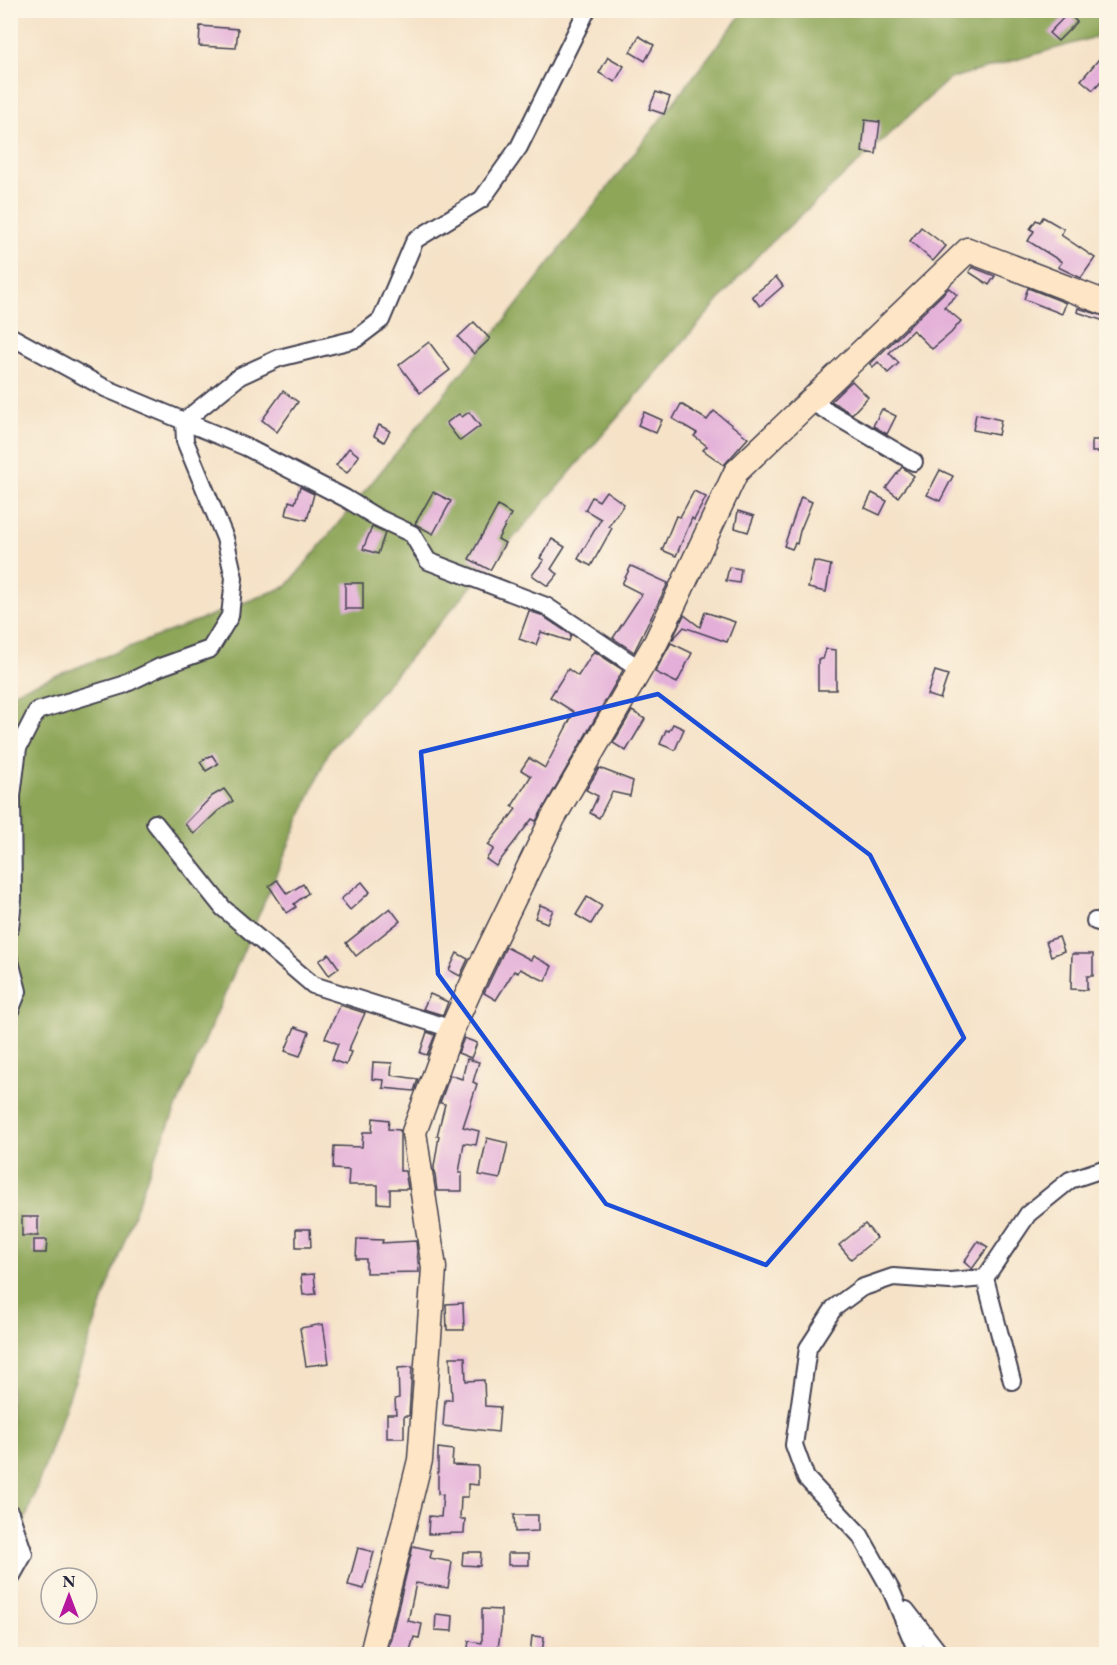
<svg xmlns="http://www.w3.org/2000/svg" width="1117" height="1665" font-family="'EB Garamond',serif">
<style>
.forest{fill:#8da658;stroke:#58644a;stroke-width:1.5}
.building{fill:#e4b0d9}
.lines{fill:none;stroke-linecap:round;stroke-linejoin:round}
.street-casing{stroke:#423f50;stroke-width:20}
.secondary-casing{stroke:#423f50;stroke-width:27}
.street{stroke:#fff;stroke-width:16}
.secondary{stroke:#fee5c5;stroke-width:24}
.marked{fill:none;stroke:#1d4ed8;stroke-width:4.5;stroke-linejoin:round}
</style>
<rect width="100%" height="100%" fill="#fcf5e5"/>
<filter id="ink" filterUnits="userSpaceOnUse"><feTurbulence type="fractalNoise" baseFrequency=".0167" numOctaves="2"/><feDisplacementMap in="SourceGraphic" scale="12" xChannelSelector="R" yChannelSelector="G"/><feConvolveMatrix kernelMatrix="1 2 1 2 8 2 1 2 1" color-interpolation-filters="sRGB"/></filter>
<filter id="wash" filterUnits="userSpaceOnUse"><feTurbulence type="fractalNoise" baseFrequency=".008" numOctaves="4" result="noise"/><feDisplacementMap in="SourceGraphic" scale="24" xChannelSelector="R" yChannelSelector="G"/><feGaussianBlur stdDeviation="1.35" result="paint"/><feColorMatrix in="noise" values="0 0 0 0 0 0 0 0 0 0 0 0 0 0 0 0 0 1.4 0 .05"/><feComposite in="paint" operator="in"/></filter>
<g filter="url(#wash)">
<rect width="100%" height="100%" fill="#f5e2c7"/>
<polygon class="forest" points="744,11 1106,11 1106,34 949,79 760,253 329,751 150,1169 11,1560 11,693 287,586 514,309"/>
<g id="blocks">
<g class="building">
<polygon points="1068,13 1077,22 1058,41 1049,33"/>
<polygon points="200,26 238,29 236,48 199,46"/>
<polygon points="639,36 654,45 645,61 630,52"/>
<polygon points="1107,53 1107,74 1093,90 1081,80 1099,59 1100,61"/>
<polygon points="608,57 624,66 615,82 599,73"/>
<polygon points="656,92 670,97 664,114 649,109"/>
<polygon points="865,120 880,122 876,154 862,152"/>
<polygon points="1043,217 1064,229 1061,235 1095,258 1081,278 1058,267 1062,262 1028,241 1034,231 1030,229 1036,220 1040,222"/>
<polygon points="921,227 946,246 933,261 910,241"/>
<polygon points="972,267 995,276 989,285 969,272"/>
<polygon points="776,277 783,286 760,306 752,296"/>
<polygon points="949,288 957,295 944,307 961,321 951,333 932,349 913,330 889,353 899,363 888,373 878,362 873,367 870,364"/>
<polygon points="1028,288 1066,303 1062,314 1024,299"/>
<polygon points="1078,308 1107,317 1107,322 1077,312"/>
<polygon points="474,322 490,339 474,354 458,337"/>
<polygon points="429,342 450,370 420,393 399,365"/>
<polygon points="852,381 868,397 852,414 831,401"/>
<polygon points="283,391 298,402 277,432 262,420"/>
<polygon points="681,404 707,420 714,411 748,438 724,465 703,450 707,446 694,436 697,433 673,419"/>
<polygon points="882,409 896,416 887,434 873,426"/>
<polygon points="469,412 480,426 460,441 446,423 459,414 462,417"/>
<polygon points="644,412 662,420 656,433 638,425"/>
<polygon points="976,414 1001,420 998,435 973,430"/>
<polygon points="379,425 390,431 384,442 374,436"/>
<rect x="1092" y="440" width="15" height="12"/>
<polygon points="349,448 359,456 347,473 336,465"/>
<polygon points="902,467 914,476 898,497 886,488"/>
<polygon points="940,470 953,476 940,501 927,495"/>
<polygon points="300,487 314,494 307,520 286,515 289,501 295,503"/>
<polygon points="606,491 624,504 609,526 612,528 591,566 578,559 601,519 585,510 592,497 599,501"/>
<polygon points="694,491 706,497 694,520 692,518 676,556 662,550 676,516 680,517"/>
<polygon points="433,492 451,501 433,534 415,524"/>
<polygon points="872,493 887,501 880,515 865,508"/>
<polygon points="801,497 812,502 800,531 797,544 795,543 792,549 784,546"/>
<polygon points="498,506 511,514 498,539 505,543 490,570 469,559"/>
<polygon points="738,511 754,516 748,532 735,528"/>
<polygon points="372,527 385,533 378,554 363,549"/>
<polygon points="552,539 565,547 551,569 558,574 548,586 532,575 544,560 540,558"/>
<polygon points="814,561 831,565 826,592 808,588"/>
<polygon points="631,566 668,583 634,652 613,638 642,594 622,584"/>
<polygon points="729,567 741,569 739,583 726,581"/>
<rect x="345" y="583" width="18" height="26"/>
<polygon points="529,611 541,615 571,635 569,641 541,632 536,645 519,639"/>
<polygon points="705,612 735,622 727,642 684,627 672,640 684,615 700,627"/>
<polygon points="671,643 692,653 677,683 655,672"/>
<polygon points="826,649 836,650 836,690 818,690 818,659 823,659"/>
<polygon points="594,651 623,670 536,821 532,819 496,866 486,859 494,849 488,845 516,809 512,806 531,776 521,770 529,758 545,768 574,712 550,697 568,669 578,676"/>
<polygon points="935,671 948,675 940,699 927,695"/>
<polygon points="632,711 645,719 626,751 613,743"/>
<polygon points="673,724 684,729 675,750 660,744 666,730 669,731"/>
<polygon points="212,755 218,764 206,771 200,762"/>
<polygon points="599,768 633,781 630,796 612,792 599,818 590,813 598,796 586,790"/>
<polygon points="224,789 233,801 218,811 194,834 185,824 212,796"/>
<polygon points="277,880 287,894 303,884 308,893 294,904 296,907 287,913 269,886"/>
<polygon points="362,882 370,892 350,910 341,899"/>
<polygon points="587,897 602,906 591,924 576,915"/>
<polygon points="540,905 553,910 547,923 535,918"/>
<polygon points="390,908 400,921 356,956 346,943"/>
<polygon points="1059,937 1064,951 1051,956 1046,941"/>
<polygon points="506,947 531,960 533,956 552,966 545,981 520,969 518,973 514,971 496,1000 484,993"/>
<polygon points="457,953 468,959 460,976 449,970"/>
<polygon points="329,954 339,968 329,975 319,961"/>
<polygon points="1072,954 1093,954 1093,976 1087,976 1087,990 1071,989"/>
<polygon points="430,994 448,1002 443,1015 423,1009"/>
<polygon points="340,1005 365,1013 348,1051 351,1052 346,1065 332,1060 338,1044 325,1038"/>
<polygon points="295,1027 309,1032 300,1056 285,1051"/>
<polygon points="427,1032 435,1035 427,1055 420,1053"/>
<polygon points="464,1038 477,1043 471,1058 458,1053"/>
<polygon points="467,1059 479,1062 473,1082 477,1084 463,1127 479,1131 476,1145 464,1143 459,1173 462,1172 462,1191 437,1191 434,1167 439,1136 437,1136 445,1104 440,1103 450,1075 462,1079"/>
<polygon points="373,1062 392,1063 391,1075 418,1079 414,1091 383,1088 384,1080 372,1079"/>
<polygon points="373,1118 389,1120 388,1129 400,1130 400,1171 405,1171 408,1189 390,1189 390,1204 378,1203 378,1185 348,1185 349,1170 333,1169 334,1146 362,1147 363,1132 372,1132"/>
<polygon points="487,1138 508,1143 500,1179 479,1175"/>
<rect x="22" y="1217" width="16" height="19"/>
<polygon points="865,1224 877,1238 851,1259 839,1245"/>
<polygon points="296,1229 310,1229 311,1247 296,1247"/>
<polygon points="357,1239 383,1240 382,1243 416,1241 419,1272 366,1273 366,1259 356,1259"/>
<polygon points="34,1240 47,1240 46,1253 34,1253"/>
<polygon points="978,1241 988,1247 972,1269 964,1262"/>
<polygon points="314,1274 316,1294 303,1295 301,1275"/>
<polygon points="463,1303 464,1330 447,1330 446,1304"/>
<polygon points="323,1324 329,1363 306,1366 300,1328"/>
<polygon points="450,1357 465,1357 466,1381 484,1380 485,1406 500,1407 498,1432 443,1426 445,1400 452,1400"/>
<polygon points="412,1367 409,1416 404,1416 404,1438 387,1438 387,1414 396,1414 395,1399 399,1398 398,1368"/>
<polygon points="438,1448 453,1450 452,1465 478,1466 478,1485 468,1484 468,1497 461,1497 460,1519 465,1519 464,1533 428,1534 429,1516 441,1517 443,1495 438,1494"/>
<polygon points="514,1515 538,1515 538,1531 515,1532"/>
<polygon points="413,1546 432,1550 430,1558 452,1562 448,1588 416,1583 408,1621 422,1624 419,1638 414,1637 409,1654 387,1654"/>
<polygon points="358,1548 374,1552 364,1589 348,1585"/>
<polygon points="463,1552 481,1552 480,1566 462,1565"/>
<rect x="508" y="1553" width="21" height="12"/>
<polygon points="482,1609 501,1610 501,1629 497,1654 467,1654 469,1641 482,1643"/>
<polygon points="436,1614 453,1616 452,1631 435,1630"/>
<polygon points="532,1636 544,1637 542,1654 530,1654"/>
</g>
</g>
</g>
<g filter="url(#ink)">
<use href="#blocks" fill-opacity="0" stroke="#423f50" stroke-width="1.5"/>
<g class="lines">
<g class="street-casing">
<g id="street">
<polyline points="10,336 105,388 246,447 345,498 376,517 412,534 428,561 546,606 640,669"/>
<polyline points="810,401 914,462"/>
<polyline points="155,823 223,908 313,985 452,1029"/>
<polyline points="1095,921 1106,924"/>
<polyline points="10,928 13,899 12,796 18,748 37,711 123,685 160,667 210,649 230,616 234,578 225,538 185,441 184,421 240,376 279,358 356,339 381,320 415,240 482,199 519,147 587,10"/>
<polyline points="10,961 18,991 10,1011"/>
<polyline points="985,1278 1012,1381"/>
<polyline points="10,1513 24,1554 10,1579"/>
<polyline points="906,1610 940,1654"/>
<polyline points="918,1654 891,1590 860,1535 806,1478 794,1445 808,1348 834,1308 861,1288 893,1277 950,1281 985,1278 1028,1214 1070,1180 1106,1168"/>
</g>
</g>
<g class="secondary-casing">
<polyline id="secondary" points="372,1654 420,1460 434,1268 414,1132 452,1029 475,978 553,818 656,642 736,472 968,250 1106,303"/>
</g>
<use href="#street" class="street"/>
<use href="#secondary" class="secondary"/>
</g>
</g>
<path class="marked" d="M 658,694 L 870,855 L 964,1038 L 766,1265 L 606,1204 L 438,974 L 421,752 Z"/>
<rect width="1117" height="1665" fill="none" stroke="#fcf5e5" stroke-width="36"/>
<g transform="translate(69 1596)"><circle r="28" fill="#fcf5e5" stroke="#a5a1a1" stroke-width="1.5"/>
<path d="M0-4.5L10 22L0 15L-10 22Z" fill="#b5179e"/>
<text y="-9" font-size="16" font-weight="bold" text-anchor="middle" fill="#22223b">N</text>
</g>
</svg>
